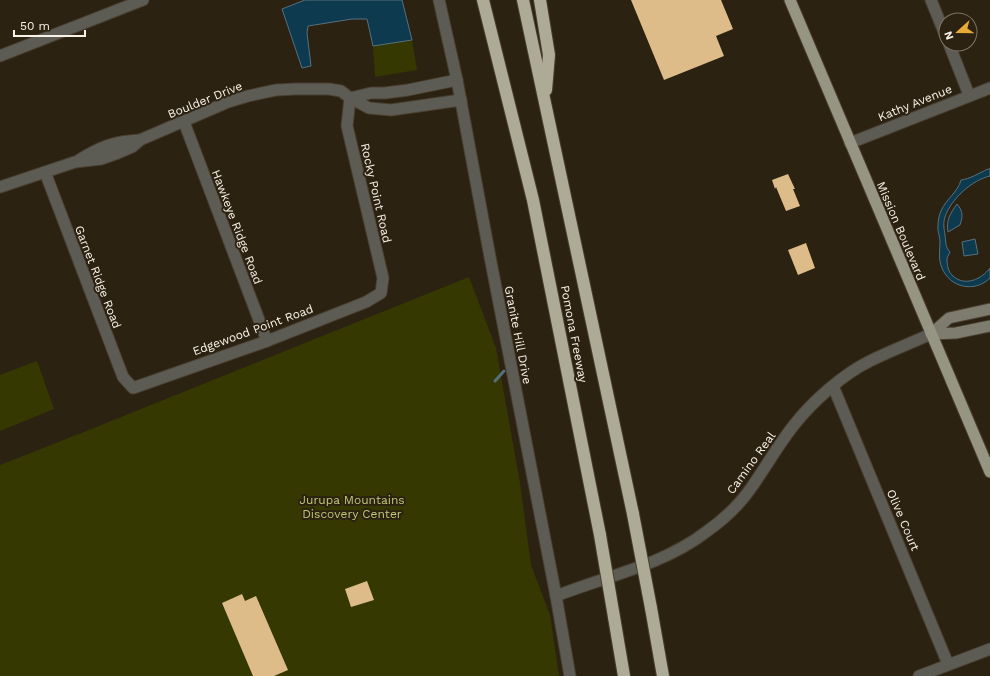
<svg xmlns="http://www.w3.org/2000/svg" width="990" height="676" font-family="'Work Sans',sans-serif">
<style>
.green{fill:#353800}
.water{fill:#0e3a50;stroke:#54717d}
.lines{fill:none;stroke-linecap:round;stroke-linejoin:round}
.stream{stroke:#54717d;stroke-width:3}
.building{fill:#ddbc8a}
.minor-casing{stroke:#493f30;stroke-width:13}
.tertiary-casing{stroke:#493f30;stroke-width:13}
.secondary-casing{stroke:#493f30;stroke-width:13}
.primary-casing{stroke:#493f30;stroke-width:13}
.motorway-casing{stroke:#493f30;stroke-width:14}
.minor{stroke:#5d5c54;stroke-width:11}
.tertiary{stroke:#5d5c54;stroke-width:11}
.secondary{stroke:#7d7c6e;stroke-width:11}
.primary{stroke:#969583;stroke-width:11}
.motorway{stroke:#adab95;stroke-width:12}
.motorway-bridge-casing{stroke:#493f30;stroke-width:14;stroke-linecap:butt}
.motorway-bridge{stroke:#adab95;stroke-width:12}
.labels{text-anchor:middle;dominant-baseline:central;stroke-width:4;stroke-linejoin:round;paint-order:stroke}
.street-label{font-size:12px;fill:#f8f1e7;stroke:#2c2212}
.park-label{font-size:12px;fill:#c1c875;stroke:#2c2212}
</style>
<rect width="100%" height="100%" fill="#2c2212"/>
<g class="green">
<polygon points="412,40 417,70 375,77 373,46"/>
<polygon points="469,277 496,348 520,483 531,565 550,615 559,676 0,676 0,465 79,434"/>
<polygon points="37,361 54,409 0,431 0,375"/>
</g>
<g class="water">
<polygon points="305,0 402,0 412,40 373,46 367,19 352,19 308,26 307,33 311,66 302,68 282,9"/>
<path d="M 988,169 L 990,169 L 990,176 C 972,180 951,199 945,217 C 943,223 944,229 945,235 C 946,242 945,247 950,252 L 947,258 C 947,265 948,272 953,276 C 965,287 982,279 990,268 L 990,278 C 975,293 950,288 942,268 C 938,260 940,249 940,241 C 940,236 937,231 938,226 C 938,221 939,215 941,211 C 946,199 958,192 961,180 C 970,179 979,173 988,169 Z"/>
<path d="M 957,204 C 963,211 963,216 960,225 L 948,232 C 946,220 950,214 957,204 Z"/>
<polygon points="975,239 978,254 964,256 962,242"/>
</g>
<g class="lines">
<polyline class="stream" points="495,381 504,371"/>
</g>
<g class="building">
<polygon points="631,0 721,0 733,29 716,36 724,56 664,80"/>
<polygon points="788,174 795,189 793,189 800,206 786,211 776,187 775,189 772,180"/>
<polygon points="806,243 815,268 798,275 788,250"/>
<polygon points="367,581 374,600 351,607 345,589"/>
<polygon points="242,594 245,601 256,596 288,670 274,676 253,676 222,603"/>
</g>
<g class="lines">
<g class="minor-casing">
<g id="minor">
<polyline points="931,0 946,37"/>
<polyline points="949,44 969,95"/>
<polyline points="0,56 143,0"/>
<polyline points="350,98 371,93 385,93 408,90 457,80"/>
<polyline points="184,122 267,341"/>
<polyline points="850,143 990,88"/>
<path d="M 79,160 C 100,147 115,141 140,140"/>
<polyline points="45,172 123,377 133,388 267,341 366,302 381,293 383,278 347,126 350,98"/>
<polyline points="0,187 75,162 101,159 118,153 132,147 140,140 228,102 248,96 276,90 295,89 329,89 341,91 350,98 369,108 391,110 461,100"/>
<polyline points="833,386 948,664"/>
<path d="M 556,596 C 607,576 663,565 706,532 C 723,520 740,504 751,488 C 766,467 778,445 794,425 C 812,402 843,374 870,361 C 890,351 911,343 931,334"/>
<polyline points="919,676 990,649"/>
</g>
</g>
<g class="tertiary-casing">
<polyline id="tertiary" points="439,0 457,80 490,257 556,596 570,676"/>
</g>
<g class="secondary-casing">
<g id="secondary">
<polyline points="931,334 949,318 990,309"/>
<polyline points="931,334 956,333 990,326"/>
</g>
</g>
<g class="primary-casing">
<polyline id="primary" points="790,0 990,472"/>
</g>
<g class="motorway-casing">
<g id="motorway">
<polyline points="483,0 533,200 600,535"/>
<polyline points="523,0 633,514"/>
<polyline points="540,0 549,55 546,90"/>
<polyline points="651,608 663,676"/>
<polyline points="614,617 624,676"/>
</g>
</g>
<use href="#minor" class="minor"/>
<use href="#tertiary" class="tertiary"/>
<use href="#secondary" class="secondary"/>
<use href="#primary" class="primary"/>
<use href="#motorway" class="motorway"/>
<g class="motorway-bridge-casing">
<g id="motorway-bridge">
<polyline points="633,514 651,608"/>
<polyline points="600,535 614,617"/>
</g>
</g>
<use href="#motorway-bridge" class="motorway-bridge"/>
</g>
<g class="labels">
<g class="street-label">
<text transform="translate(205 100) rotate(-22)">Boulder Drive</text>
<text transform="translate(915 103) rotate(-22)">Kathy Avenue</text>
<text transform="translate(376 193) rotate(77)">Rocky Point Road</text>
<text transform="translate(237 227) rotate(69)">Hawkeye Ridge Road</text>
<text transform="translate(901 231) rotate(67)">Mission Boulevard</text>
<text transform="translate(98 277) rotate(69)">Garnet Ridge Road</text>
<text transform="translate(253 330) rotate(-20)">Edgewood Point Road</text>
<text transform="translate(574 334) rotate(79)">Pomona Freeway</text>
<text transform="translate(518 335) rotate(79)">Granite Hill Drive</text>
<text transform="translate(751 463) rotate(-54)">Camino Real</text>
<text transform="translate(903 520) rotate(67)">Olive Court</text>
</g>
<g class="park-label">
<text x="352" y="500">Jurupa Mountains<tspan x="352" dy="14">Discovery Center</tspan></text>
</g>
</g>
<g transform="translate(958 32) rotate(249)"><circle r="19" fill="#2c2212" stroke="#7e7567"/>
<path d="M0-3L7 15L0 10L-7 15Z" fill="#e8ab37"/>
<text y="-6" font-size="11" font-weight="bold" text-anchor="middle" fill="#f8f1e7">N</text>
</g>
<path d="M14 30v6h71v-6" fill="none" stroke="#f8f1e7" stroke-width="2"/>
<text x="20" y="30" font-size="12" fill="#f8f1e7" stroke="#2c2212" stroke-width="3" paint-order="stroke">50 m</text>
</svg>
